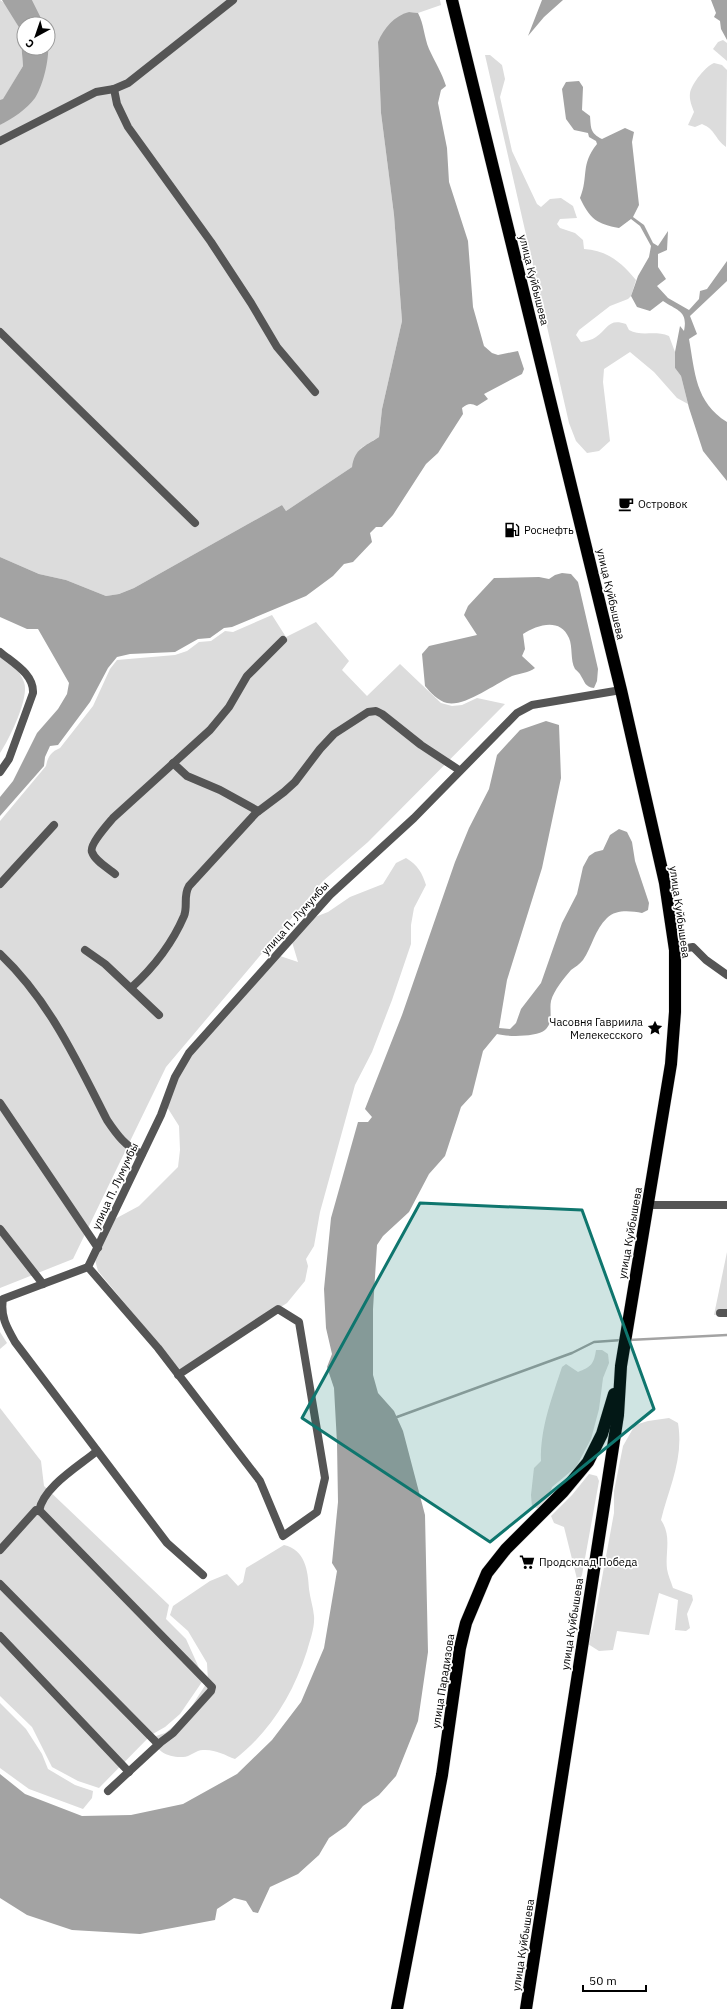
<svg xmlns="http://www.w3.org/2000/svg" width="727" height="2009" font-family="'IBM Plex Sans',sans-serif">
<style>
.green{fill:#dcdcdc}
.water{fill:#a3a3a3}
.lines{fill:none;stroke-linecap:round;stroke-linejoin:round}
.stream{stroke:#a3a3a3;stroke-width:2.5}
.highway-casing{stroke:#dbdbdb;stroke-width:13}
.street{stroke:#555;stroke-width:8}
.highway{stroke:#000;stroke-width:12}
.marked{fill:#0f766e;fill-opacity:0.2;stroke:#0f766e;stroke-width:3;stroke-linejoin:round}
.labels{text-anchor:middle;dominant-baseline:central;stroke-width:3.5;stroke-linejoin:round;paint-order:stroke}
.street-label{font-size:11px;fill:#000;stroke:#fff}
.poi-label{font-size:11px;fill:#000;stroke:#fff;text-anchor:start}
</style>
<rect width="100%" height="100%" fill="#fff"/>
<g class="green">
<polygon points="0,0 6,4 20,29 23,66 3,100 0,100"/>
<polygon points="32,0 440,0 441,5 418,13 409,12 378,42 381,113 394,215 402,321 382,409 379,437 361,448 352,467 286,511 282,505 134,588 119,594 106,596 66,580 39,574 0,557 0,125 26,107 49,49 48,24 44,24"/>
<polygon points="723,40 727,43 727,61 713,49 718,42"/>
<path d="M 485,55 L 490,55 L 502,65 L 505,79 L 500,97 L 512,151 L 537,204 L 541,207 L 550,199 L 561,198 L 573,206 L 577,218 L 560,219 L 557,224 L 560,228 L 575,233 L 583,240 L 584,249 C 607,250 622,263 636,280 L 631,296 L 628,299 L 610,306 L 579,330 L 576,335 L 581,342 C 586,341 592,340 596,337 C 608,329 608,318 626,324 L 629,330 C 641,337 655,330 669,336 L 675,352 L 675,368 L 681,376 L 688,404 L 677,398 L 654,372 L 630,352 L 604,369 L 603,382 L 610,441 L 599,451 L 587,453 L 576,441 L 569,423 Z"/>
<path d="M 714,63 L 722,65 L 727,70 L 726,147 C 714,138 716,130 702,124 L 695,127 L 688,125 L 694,112 C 692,106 689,100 690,93 C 692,83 706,66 714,63 Z"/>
<path d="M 272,615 L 286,637 L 316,622 L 349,661 L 342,670 L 367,696 L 400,664 L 441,703 L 452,706 L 462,705 L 477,698 L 505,704 L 368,842 L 323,881 L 166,1067 L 73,1259 L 0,1288 L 0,821 L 46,766 C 48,756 51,752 60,748 L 93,706 L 110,669 L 117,660 L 175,655 L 187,651 L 199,642 L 211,641 L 225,631 L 233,632 Z"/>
<path d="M 0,654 C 9,660 20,671 24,682 C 30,697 9,740 0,753 Z"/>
<path d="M 406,858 C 418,865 422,873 426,885 L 414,908 L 411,925 L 411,944 L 392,1000 L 372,1052 L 355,1085 L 320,1212 L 314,1246 L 306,1259 L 308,1266 L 305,1281 L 287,1303 L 181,1371 L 98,1271 L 95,1260 L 113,1220 L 139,1206 L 178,1167 L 180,1150 L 179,1126 L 167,1107 L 176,1079 L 191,1055 L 280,956 L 298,962 L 292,942 L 315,917 L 328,912 L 350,897 L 383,884 L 396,863 Z"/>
<polygon points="727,1252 727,1314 714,1315"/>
<polygon points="0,1332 7,1343 0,1349"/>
<path d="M 596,1350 L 602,1350 L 608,1354 L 609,1363 L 603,1378 L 599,1409 L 591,1439 L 576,1467 L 552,1487 L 549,1497 L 538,1508 L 532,1507 L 531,1495 L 534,1468 L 541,1461 C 540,1428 552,1398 562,1367 L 566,1364 L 578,1372 C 591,1367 594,1364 596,1350 Z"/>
<polygon points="0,1408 41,1461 44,1486 169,1605 166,1619 186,1639 204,1679 180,1714 165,1727 151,1735 99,1788 78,1781 52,1767 32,1727 0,1696"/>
<path d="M 669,1418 L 678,1423 C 684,1459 669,1487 661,1520 C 672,1536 665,1552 667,1569 C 668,1575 671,1582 673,1588 L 692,1595 L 693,1600 L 687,1614 L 690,1628 L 686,1631 L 675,1630 L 678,1600 L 659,1593 L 649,1635 L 617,1631 L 613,1650 L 599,1651 L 588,1644 L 593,1627 L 614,1513 L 614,1491 L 623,1446 L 635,1425 L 648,1421 Z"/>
<polygon points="589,1474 597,1476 599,1481 582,1575 580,1579 577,1579 564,1527 554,1523 551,1516 572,1495"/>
<path d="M 284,1545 C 305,1550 308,1570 309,1589 C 310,1598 313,1606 314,1616 C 315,1627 310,1640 307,1651 C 293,1694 271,1731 235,1759 C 225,1755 215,1749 203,1750 C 196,1750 190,1757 183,1757 C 169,1758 154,1751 153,1737 L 165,1733 L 184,1718 L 208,1681 L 207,1663 L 188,1631 L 170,1615 L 173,1606 L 210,1581 L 227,1574 L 238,1586 L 243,1582 L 246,1568 Z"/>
<polygon points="0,1703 26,1729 42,1754 48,1769 75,1785 93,1791 92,1798 83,1809 29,1789 0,1768"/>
</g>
<g class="water">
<path d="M 2,0 L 32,0 L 44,24 L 24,24 L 24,48 L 48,48 L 48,40 C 50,56 44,84 35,98 C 27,109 12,119 0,125 L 0,100 L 3,99 L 23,66 L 20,29 Z"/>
<polygon points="542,0 563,0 544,17 528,36"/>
<polygon points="711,0 727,0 727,40 721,29 720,21 714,17 716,13"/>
<path d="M 409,12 L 418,13 C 424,24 424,37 429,49 C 435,62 442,73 446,86 L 441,90 L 438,103 L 447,148 L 449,182 L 468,241 L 473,307 L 484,346 L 492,353 L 498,355 L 518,351 L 524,369 L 522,374 L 484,394 L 488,399 L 477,406 C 471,403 468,403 462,408 L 463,414 L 438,453 L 426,464 L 393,515 L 382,527 L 376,527 L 370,533 L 372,542 L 353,562 L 344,564 L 333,576 L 306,596 L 232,627 L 224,628 L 210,638 L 198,639 L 175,652 L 130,654 L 117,657 L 108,668 L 90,702 L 58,745 L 50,746 L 45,757 L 44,766 L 0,816 L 0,797 L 13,781 L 37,733 L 58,709 L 67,694 L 69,683 L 38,629 L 27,629 L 0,617 L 0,557 L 39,574 L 66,580 L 106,596 L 119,594 L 134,588 L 282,505 L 286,511 L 352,467 C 355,448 364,447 379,437 L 382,409 L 402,321 L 394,215 L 381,113 L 378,42 C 384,28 394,16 409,12 Z"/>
<path d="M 579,81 L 583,87 L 582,110 L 590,116 C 591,128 590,133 602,139 L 625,128 L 634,132 L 632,142 L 639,205 L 633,217 L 644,225 L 653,243 L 658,246 L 668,231 L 667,250 L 658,254 L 658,267 L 666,279 L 657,286 L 668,298 L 689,310 L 699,299 L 700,291 L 707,289 L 727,261 L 727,281 L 690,316 L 697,334 L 689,339 C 695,372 695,402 727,422 L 727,481 L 703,451 L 689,408 L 681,376 L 675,368 L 675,352 L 680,326 L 684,331 C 688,311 678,311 663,301 L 650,311 L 637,307 L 631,296 L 638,276 L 649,257 L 651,246 L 640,226 L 631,219 L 619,228 C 597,224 590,219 580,198 C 589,176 580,165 597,144 L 596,141 L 589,137 L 588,133 L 574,130 L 566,119 L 562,89 L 566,82 Z"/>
<path d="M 562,573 L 571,574 L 578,582 L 598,669 L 597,681 L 594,688 C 585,687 585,682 581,676 C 580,673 577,671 575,669 C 570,660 573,647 569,638 C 560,617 537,625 523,634 L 525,649 L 522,656 L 535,668 C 528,673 521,673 512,676 C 496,683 465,707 447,703 C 438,701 430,692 425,686 L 422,654 L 429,646 L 477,635 L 464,615 L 468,606 L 494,578 L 539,577 L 549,579 L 555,575 Z"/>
<path d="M 546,721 L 559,725 L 561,778 L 542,868 L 507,980 L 499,1028 L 510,1029 L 516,1023 L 521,1009 L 541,983 L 562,923 L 577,894 L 583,867 L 589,856 L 595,852 L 603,850 L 610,835 L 619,829 L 627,832 L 632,842 L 635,861 L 649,903 L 648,910 L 642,913 C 631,911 616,909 607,918 C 595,929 592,947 583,960 C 580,964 575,967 571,970 C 564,978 554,990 551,1001 C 549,1010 554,1022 545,1030 C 537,1037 507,1037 497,1034 L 483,1051 L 472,1095 L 461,1107 L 445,1156 L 429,1174 L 409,1212 L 383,1236 L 377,1245 L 373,1309 L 373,1375 L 378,1393 L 394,1411 L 403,1431 L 425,1515 L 428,1652 L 418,1721 L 396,1776 L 379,1795 L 363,1806 L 346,1826 L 329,1838 L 319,1855 L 298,1874 L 270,1887 L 258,1913 L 253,1912 L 246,1901 L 234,1898 L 217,1909 L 215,1920 L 140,1934 L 72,1930 L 27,1915 L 0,1898 L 0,1774 L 25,1794 L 82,1816 L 131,1815 L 183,1804 L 237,1774 L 272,1740 L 301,1702 L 324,1648 L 337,1571 L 332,1563 L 338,1502 L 337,1443 L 334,1388 L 327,1367 L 332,1354 L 326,1328 L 324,1289 L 331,1218 L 358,1122 L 368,1122 L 372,1117 L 365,1109 L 402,1015 L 455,862 L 469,828 L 489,789 L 497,755 L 520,730 Z"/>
</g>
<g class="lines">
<g class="stream">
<polyline points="629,1340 727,1335"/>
<polyline points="397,1417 572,1353 594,1342 622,1340"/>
</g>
<g class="highway-casing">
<g id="highway">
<polyline points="452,0 621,690 665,883 675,950 675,1012 671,1064 621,1366 618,1415 526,2009"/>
<polyline points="397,2009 442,1775 460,1648 466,1623 487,1573 506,1549 563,1492 588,1462 602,1434 614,1394"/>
</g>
</g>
<g class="street">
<polyline points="114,89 117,104 128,127 211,242 251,303 277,347 315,392"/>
<polyline points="0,141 96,92 114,89 128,83 233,0"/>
<polyline points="0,332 195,523"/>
<path d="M 0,652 C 13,663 34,674 33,693 L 9,759 L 0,772"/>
<polyline points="173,763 187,776 220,790 258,811"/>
<path d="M 115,874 C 108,868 95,861 92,852 C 89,845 108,824 113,818 L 210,730 L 229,707 L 247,676 L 283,640"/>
<polyline points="0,884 54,825"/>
<polyline points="85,950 105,964 159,1015"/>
<polyline points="675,950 693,947 706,960 727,975"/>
<path d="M 0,954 C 49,1000 77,1061 107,1120 C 117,1135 126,1147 142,1154"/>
<path d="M 131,988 C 153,968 172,944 184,916 C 188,906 183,896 189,886 L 256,813 L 284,792 L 295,782 L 320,749 L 334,734 L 368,712 L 376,711 L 382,714 L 421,745 L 459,770"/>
<polyline points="0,1103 98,1248"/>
<polyline points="648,1205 727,1205"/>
<polyline points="0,1229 43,1284"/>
<path d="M 88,1267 L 3,1299 C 0,1316 7,1328 15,1342 L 167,1543 L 203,1575"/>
<polyline points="720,1313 727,1313"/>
<polyline points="178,1375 278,1309 299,1322 325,1478 317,1512 283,1536 260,1481 158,1348 88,1267 161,1115 175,1077 189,1053 330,895 414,818 517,713 532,705 621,690"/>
<path d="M 39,1511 C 43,1487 79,1466 97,1451"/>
<polyline points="0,1550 36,1510 41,1512 212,1687 211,1691 173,1733 161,1742 108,1791"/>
<polyline points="0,1584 158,1744"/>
<polyline points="0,1636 129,1772"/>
</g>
<use href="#highway" class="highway"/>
</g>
<path class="marked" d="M 420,1203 L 582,1210 L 654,1409 L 490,1542 L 302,1418 Z"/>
<defs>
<g id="cafe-bare" transform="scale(1.2)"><path d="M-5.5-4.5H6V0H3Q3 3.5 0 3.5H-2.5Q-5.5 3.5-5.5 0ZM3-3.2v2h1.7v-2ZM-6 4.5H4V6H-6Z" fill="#000" stroke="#fff" stroke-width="2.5" paint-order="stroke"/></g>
<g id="fuel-bare" transform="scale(1.2)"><path d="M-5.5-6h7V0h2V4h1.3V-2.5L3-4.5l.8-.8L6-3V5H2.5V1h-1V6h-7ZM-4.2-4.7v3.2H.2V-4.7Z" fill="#000" stroke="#fff" stroke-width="2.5" paint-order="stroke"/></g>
<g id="sight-bare" transform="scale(1.2)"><path d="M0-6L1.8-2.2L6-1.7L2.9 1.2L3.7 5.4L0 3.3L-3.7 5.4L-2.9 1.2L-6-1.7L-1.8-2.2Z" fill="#000" stroke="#fff" stroke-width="2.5" paint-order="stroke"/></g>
<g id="supermarket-bare" transform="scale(1.2)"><path d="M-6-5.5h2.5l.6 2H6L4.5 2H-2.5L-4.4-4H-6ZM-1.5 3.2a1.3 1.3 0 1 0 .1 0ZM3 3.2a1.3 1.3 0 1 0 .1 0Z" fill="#000" stroke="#fff" stroke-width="2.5" paint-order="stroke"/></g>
</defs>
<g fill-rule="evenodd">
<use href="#cafe-bare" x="626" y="504"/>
<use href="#fuel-bare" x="512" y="530"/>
<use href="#sight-bare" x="655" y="1028"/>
<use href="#supermarket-bare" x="527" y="1562"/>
</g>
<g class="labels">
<g class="street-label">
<text transform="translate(534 280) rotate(76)">улица Куйбышева</text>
<text transform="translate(611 594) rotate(77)">улица Куйбышева</text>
<text transform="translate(680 912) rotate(82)">улица Куйбышева</text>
<text transform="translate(295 918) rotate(-48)">улица П. Лумумбы</text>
<text transform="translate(115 1186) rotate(-65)">улица П. Лумумбы</text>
<text transform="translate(630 1233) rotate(-80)">улица Куйбышева</text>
<text transform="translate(572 1624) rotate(-81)">улица Куйбышева</text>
<text transform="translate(443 1681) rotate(-81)">улица Парадизова</text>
<text transform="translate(523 1945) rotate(-81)">улица Куйбышева</text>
</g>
<g class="poi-label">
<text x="638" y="504">Островок</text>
<text x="524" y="530">Роснефть</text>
<text x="643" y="1022" text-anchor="end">Часовня Гавриила<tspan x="643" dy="13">Мелекесского</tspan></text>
<text x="539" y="1562">Продсклад Победа</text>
</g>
</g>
<g transform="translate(36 36) rotate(220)"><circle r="19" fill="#ffffff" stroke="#999999"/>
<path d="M0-3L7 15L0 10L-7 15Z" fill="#000000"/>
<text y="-6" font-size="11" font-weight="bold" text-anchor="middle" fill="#000000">С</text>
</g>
<path d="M583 1985v6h63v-6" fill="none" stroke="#000000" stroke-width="2"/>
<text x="589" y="1985" font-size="12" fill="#000000" stroke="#ffffff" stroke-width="3" paint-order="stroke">50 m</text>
</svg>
